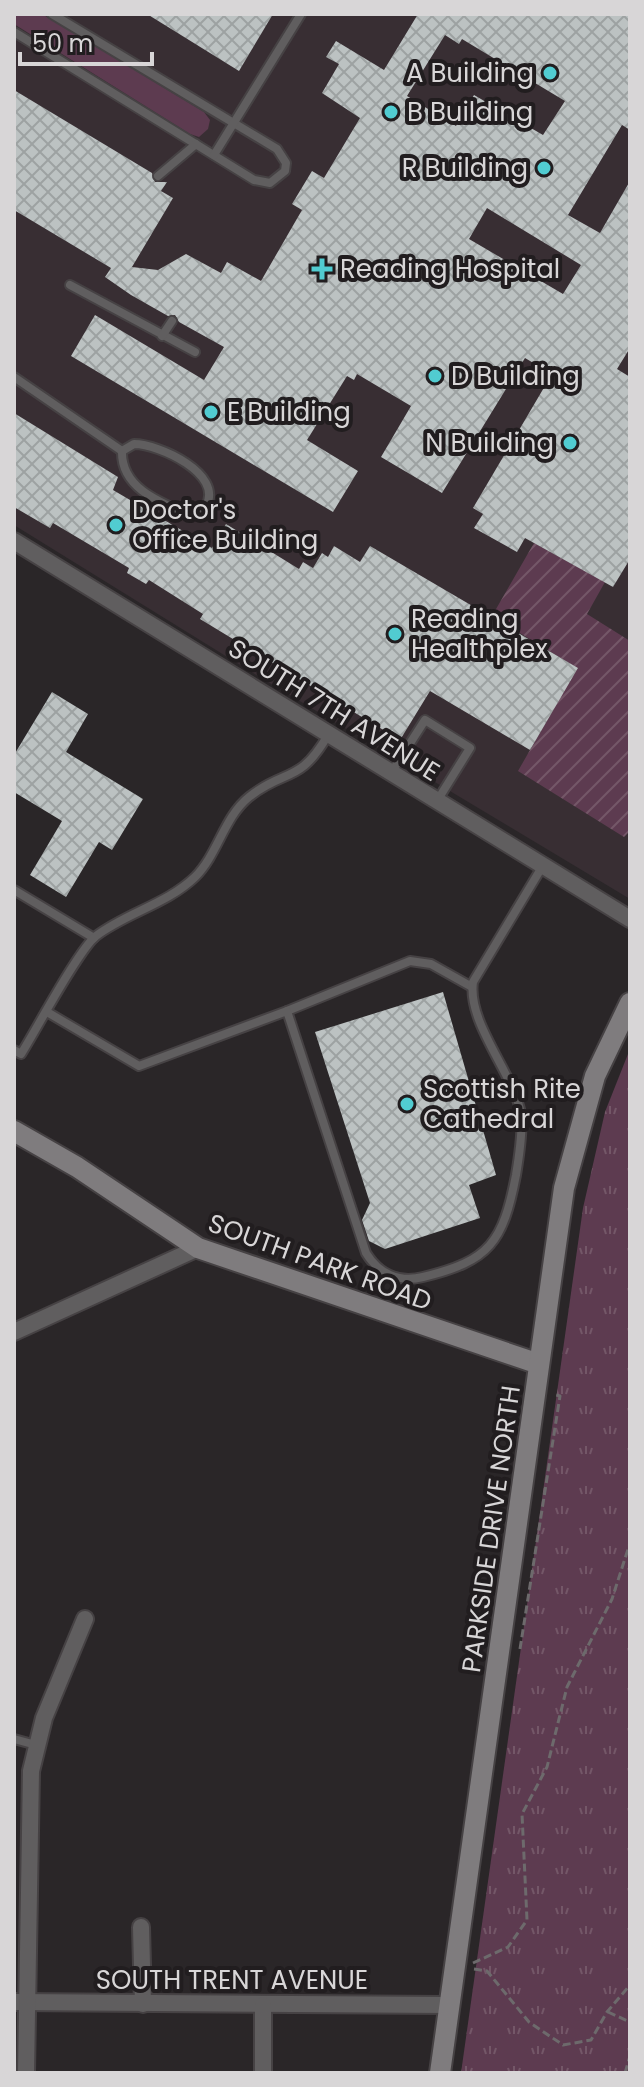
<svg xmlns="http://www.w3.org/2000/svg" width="644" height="2087" font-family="Poppins,sans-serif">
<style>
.built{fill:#382e33}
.grass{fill:#5d3b50}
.park{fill:url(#park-tufts)}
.garden{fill:url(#garden-furrows)}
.building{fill:url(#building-cross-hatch);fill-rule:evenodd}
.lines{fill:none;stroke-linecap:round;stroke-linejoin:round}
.lane-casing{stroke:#464244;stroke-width:12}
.street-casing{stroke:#464244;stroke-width:20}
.secondary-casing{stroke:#464244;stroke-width:24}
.path{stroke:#6d6a6c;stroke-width:3;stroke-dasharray:8 4;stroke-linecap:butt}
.lane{stroke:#605e5f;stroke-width:8}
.street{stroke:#605e5f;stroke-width:16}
.secondary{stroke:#7f7c7e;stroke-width:20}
.poi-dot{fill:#51ccd1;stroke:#211d1f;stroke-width:3}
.labels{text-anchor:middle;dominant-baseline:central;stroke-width:8;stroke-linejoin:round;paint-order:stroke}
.poi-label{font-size:26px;fill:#d8d6d7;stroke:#211d1f;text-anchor:start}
.street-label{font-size:26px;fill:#d8d6d7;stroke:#211d1f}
</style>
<defs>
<pattern id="park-tufts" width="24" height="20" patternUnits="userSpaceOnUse" patternTransform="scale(2)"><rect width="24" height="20" fill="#5d3b50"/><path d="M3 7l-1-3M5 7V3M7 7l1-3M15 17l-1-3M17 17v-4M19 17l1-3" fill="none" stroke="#745768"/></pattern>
<pattern id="garden-furrows" width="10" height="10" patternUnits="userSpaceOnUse" patternTransform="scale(2)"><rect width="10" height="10" fill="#5d3b50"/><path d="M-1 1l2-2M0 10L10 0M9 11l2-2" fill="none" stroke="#745768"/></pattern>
<pattern id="building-cross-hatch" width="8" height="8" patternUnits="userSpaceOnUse" patternTransform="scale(2)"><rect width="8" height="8" fill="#bcc2c2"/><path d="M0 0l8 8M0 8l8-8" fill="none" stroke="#9da2a2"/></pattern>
</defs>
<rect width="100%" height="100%" fill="#2a2628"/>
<polygon class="built" points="14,14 630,14 630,899 258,676 14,525"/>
<polygon class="grass" points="14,14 42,14 204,112 210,120 208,129 199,137 190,134 14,24"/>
<polygon class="park" points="630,1049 630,2073 461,2073 583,1208 605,1112"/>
<polygon class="garden" points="534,543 605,582 587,614 630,641 630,831 624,837 518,771 577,668 492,616"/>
<g class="building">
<polygon points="147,14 273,14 239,71"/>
<path d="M 418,14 L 630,14 L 630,130 L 622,125 L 568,215 L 600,233 L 630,181 L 630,348 L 617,369 L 630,377 L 630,559 L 613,587 L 525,538 L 517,552 L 474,528 L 483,514 L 473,508 L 552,374 L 525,358 L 442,493 L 381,457 L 411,406 L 357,374 L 354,380 L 347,376 L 307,440 L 358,471 L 333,512 L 71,356 L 95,315 L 204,380 L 224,347 L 179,322 L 175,315 L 168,316 L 131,295 L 105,277 L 111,268 L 14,210 L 14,90 L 152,173 L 155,182 L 167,182 L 161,191 L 173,198 L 132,267 L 158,270 L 186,254 L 221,273 L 227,262 L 261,281 L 302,210 L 292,204 L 312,171 L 324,178 L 360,118 L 322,93 L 339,64 L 326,57 L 336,41 L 384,70 ZM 445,35 L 459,44 L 462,39 L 565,101 L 543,135 L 474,95 L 456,126 L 407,96 ZM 487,208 L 581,265 L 563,294 L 469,239 Z"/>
<polygon points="14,413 118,477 113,490 212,548 226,524 299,569 303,562 313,568 322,553 328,557 334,546 360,562 370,546 578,668 530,750 430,691 400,740 200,619 203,614 149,580 146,584 127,573 129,568 53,523 50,528 14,507"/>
<polygon points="52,692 88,714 66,752 143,799 112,850 99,842 66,897 30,875 62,821 14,792 14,755"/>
<polygon points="443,992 496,1175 469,1185 480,1218 385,1249 369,1241 362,1220 370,1203 315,1032"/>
</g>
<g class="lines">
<g class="lane-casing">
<g id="lane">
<polyline points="14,32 254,180 270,183 285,171 286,163 277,149 52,14"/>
<polyline points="214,155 301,14"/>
<polyline points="158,176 196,144"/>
<polyline points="70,285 195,352"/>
<polyline points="162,336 172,321"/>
<polyline points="14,377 122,451"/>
<path d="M 134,444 C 159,444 224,474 206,506 L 185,513 C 156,501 121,486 122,451 Z"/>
<polyline points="391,773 425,720 470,748 437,801"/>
<polyline points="14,890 94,938"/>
<polyline points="287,1011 410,961 431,964 472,987"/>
<path d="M 47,1012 L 139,1066 L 287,1011 L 366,1253 C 379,1274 399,1283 423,1277 C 490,1261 503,1242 516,1175 C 519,1157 523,1131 521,1114 C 514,1074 467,1023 473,982 L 542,867"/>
<path d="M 14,1050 L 21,1054 C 35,1032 79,949 96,936 C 126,913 167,904 195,877 C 218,854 224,817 249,797 C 285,768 299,785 328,735"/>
<polyline points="14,1739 36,1745"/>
</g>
</g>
<g class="street-casing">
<g id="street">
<polyline points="14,541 630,919"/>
<polyline points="14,1332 198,1248"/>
<polyline points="141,1927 143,2004"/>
<polyline points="14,2002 449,2005"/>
<polyline points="26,2073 31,1771 44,1718 85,1619"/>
<polyline points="263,2073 263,2005"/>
</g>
</g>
<g class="secondary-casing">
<g id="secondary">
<polyline points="14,1131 77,1167 198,1248 539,1364"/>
<polyline points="440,2073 564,1188 595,1076 630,1003"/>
</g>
</g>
<g class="path">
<polyline points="520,1649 560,1396 556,1395"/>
<polyline points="473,1963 508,1947 527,1920 522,1814 547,1767 567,1687 612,1599 630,1543"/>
<polyline points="474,1969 487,1971 529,2022 563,2045 591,2040 607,2012 630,1985"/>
<polyline points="608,2012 630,2022"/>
<polyline points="625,2073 630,2056"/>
</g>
<use href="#lane" class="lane"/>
<use href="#street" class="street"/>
<use href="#secondary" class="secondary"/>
</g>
<g class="poi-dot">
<circle cx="550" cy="73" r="8"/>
<circle cx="391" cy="112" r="8"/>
<circle cx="544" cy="168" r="8"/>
<path d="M318 257h8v8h8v8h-8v8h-8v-8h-8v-8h8z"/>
<circle cx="435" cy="376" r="8"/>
<circle cx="211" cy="412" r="8"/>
<circle cx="570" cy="443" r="8"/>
<circle cx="116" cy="525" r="8"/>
<circle cx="395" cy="634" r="8"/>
<circle cx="407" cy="1104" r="8"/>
</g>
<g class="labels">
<g class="poi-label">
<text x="534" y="73" text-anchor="end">A Building</text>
<text x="407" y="112">B Building</text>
<text x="528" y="168" text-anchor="end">R Building</text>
<text x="340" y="269">Reading Hospital</text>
<text x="451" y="376">D Building</text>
<text x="227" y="412">E Building</text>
<text x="554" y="443" text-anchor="end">N Building</text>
<text x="132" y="510">Doctor's<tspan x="132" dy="30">Office Building</tspan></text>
<text x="411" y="619">Reading<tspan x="411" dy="30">Healthplex</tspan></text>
<text x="423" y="1089">Scottish Rite<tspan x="423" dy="30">Cathedral</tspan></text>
</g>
<g class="street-label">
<text transform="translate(334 710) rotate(32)">SOUTH 7TH AVENUE</text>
<text transform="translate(320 1262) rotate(20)">SOUTH PARK ROAD</text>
<text transform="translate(491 1529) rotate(-82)">PARKSIDE DRIVE NORTH</text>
<text x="232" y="1980">SOUTH TRENT AVENUE</text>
</g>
</g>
<rect width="644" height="2087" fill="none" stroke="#d8d6d7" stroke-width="32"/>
<path d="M20 52v12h132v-12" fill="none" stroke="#d8d6d7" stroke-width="4"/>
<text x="32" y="52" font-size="24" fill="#d8d6d7" stroke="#211d1f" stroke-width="6" paint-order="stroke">50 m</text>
</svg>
